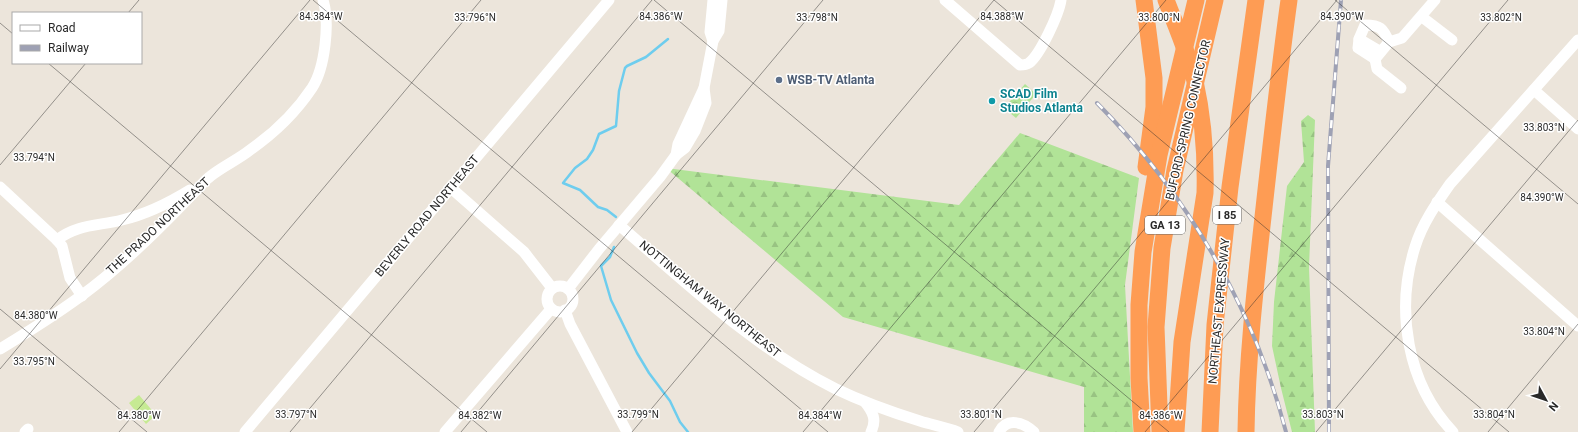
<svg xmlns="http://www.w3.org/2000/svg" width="1578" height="432" font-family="Roboto,sans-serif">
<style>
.forest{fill:url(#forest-firs)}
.park{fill:url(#park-crowns)}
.pitch{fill:#c6ea93}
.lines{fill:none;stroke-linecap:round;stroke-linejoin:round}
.stream{stroke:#6ecdee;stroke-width:2.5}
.minor{stroke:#fff;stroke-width:11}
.highway{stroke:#fe9c54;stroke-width:17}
.rail-casing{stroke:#9ea1b4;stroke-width:4}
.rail{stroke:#fff;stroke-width:2.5;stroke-dasharray:8;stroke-linecap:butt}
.ticks{fill:none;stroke:#292929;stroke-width:1;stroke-opacity:0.45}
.service-dot{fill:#5c6f8a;stroke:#fff;stroke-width:1.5}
.culture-dot{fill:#0f9aa8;stroke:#fff;stroke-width:1.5}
.labels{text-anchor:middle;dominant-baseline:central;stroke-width:3;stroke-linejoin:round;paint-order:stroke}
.shield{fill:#fff;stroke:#696969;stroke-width:1}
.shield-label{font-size:11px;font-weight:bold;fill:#292929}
.service-label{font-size:12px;font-weight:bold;fill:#4e5e75;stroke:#fff;text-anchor:start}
.culture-label{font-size:12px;font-weight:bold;fill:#0d838f;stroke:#fff;text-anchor:start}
.street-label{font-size:12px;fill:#292929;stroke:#fff}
.ticks-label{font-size:10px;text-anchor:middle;fill:#292929;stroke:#fff;stroke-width:3;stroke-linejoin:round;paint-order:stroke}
</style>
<defs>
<pattern id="forest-firs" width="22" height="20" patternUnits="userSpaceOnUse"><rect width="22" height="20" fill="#b1e397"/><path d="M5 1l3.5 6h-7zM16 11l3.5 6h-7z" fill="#98c382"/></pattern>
<pattern id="park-crowns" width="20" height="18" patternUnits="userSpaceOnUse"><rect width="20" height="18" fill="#b1e397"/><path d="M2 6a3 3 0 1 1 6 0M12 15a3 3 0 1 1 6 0" fill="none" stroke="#98c382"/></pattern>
</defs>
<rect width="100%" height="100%" fill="#ece5db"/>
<g class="forest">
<polygon points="1308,115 1315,120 1309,267 1315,432 1292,432 1281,388 1272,346 1274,302 1287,186 1304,162 1301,121"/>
<polygon points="1020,133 1139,178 1125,285 1133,432 1084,432 1084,387 843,317 666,168 959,205"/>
</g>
<polygon class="park" points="1025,84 1036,94 1016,118 1004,108"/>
<polygon class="pitch" points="139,395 156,415 146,424 129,403"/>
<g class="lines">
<g class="stream">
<polyline points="616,217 607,210 598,207 580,190 563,183 575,168 587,159 593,150 599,134 616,126 619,91 625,68 627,66 646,57 668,39"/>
<polyline points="614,247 610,257 601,266 611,300 637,353 649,373 670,401 680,422 688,432"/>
</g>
<g class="minor">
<polyline points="713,0 710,32 713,41"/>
<path d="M 945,0 L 1020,65 C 1024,65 1026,65 1029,63 C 1040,55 1059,14 1061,0"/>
<polyline points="1422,17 1452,40"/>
<path d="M 1359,39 L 1365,25 C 1380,25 1383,28 1389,42"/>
<polyline points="1381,52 1359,39 1358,48 1375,59 1389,42 1402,38 1435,0"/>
<polyline points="1375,59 1377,69 1401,88"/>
<polyline points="1534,90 1578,129"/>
<polyline points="676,155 678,144 704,88 713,41 719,31 722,0"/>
<polyline points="0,187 57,240 62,246 70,278 82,296"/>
<polyline points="451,188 524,252 552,288"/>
<polyline points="1437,202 1578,326"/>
<path d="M 619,225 C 687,283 755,349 836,389 C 863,402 891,412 920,421 C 932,425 946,427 958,432"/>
<path d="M 57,240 C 77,224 99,226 122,220 C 147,214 169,203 190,190"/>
<circle cx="560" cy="299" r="13"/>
<polyline points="568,289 599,249 660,177 676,155 685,148 695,131 706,103 704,88"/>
<polyline points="565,310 570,324 627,432"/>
<path d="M 0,349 C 28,332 55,315 81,296 C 126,263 167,221 205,181 C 215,170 238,160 250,150 C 273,134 296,112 312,88 C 325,68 330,23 323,0"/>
<path d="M 865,402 C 873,412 877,420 871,432"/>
<polyline points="25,432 28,429"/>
<polyline points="245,432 609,0"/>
<polyline points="445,432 551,309"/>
<path d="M 999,432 C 1007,417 1023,422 1034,432"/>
<path d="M 1453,432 C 1407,384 1395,310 1415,247 C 1422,224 1436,204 1450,184 L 1578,40"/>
</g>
<g class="highway">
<polyline points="1144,0 1154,78 1154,107 1146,167"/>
<path d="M 1166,0 C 1176,26 1188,53 1195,81 C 1203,117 1206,155 1205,193 L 1182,342 L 1176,432"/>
<polyline points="1142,432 1139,378 1139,305 1143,252 1159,155 1196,0"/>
<polyline points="1160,432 1156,327 1162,248 1175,170 1215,0"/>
<polyline points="1210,432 1215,325 1230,187 1256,0"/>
<path d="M 1246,432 C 1247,360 1255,289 1263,217 C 1271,145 1279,72 1289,0"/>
</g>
<g class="rail-casing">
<g id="rail">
<path d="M 1097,103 C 1187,194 1254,308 1286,432"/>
<polyline points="1329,432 1328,166 1341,0"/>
</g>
</g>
<use href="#rail" class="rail"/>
</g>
<path class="ticks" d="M 313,0 L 828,432M 654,0 L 1169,432M 994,0 L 1509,432M 1335,0 L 1578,204M 128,13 L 139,0M 0,23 L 13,34M 48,63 L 487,432M 0,165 L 86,63M 0,309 L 147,432M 0,369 L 310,0M 119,432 L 481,0M 290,432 L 652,0M 461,432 L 823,0M 632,432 L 994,0M 803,432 L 1166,0M 974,432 L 1337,0M 1145,432 L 1508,0M 1316,432 L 1578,120M 1488,432 L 1578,324"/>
<circle class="service-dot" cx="779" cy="80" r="4"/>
<circle class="culture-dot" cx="992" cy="101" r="4"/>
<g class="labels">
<g class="shield">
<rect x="1213" y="206" width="28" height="18" rx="3"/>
<rect x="1145" y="216" width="40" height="18" rx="3"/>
</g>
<g class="shield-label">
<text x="1227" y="215">I 85</text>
<text x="1165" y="225">GA 13</text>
</g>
<g class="service-label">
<text x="787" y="80">WSB-TV Atlanta</text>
</g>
<g class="culture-label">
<text x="1000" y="94">SCAD Film<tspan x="1000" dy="14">Studios Atlanta</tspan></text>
</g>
<g class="street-label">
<text transform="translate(1188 120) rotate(-77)">BUFORD-SPRING CONNECTOR</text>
<text transform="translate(427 216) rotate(-50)">BEVERLY ROAD NORTHEAST</text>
<text transform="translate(158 226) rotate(-43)">THE PRADO NORTHEAST</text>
<text transform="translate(710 299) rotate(39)">NOTTINGHAM WAY NORTHEAST</text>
<text transform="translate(1219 311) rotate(-85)">NORTHEAST EXPRESSWAY</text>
</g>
</g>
<g class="ticks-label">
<text x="1342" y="20">84.390°W</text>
<text x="321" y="20">84.384°W</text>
<text x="661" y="20">84.386°W</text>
<text x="1002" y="20">84.388°W</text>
<text x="475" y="21">33.796°N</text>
<text x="817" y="21">33.798°N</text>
<text x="1159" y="21">33.800°N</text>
<text x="1501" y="21">33.802°N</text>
<text x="1544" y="131">33.803°N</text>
<text x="34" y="161">33.794°N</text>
<text x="1542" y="201">84.390°W</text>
<text x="36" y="319">84.380°W</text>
<text x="1544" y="335">33.804°N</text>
<text x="34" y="365">33.795°N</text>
<text x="296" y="418">33.797°N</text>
<text x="638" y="418">33.799°N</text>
<text x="981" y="418">33.801°N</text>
<text x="1323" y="418">33.803°N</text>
<text x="1494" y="418">33.804°N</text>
<text x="139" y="419">84.380°W</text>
<text x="480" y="419">84.382°W</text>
<text x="820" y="419">84.384°W</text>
<text x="1161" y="419">84.386°W</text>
</g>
<rect x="12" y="12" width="130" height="52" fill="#ffffff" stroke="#a9a9a9"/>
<rect x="20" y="25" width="20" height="6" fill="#ffffff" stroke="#a9a9a9"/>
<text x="48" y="32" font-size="12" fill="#292929">Road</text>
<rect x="20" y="45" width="20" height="6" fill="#9ea1b4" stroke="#a9a9a9"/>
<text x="48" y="52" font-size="12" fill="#292929">Railway</text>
<g transform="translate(1546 400) rotate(130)" stroke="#ffffff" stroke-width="3" paint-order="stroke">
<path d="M0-3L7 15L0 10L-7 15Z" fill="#292929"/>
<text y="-6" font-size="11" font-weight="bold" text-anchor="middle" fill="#292929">N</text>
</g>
</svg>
